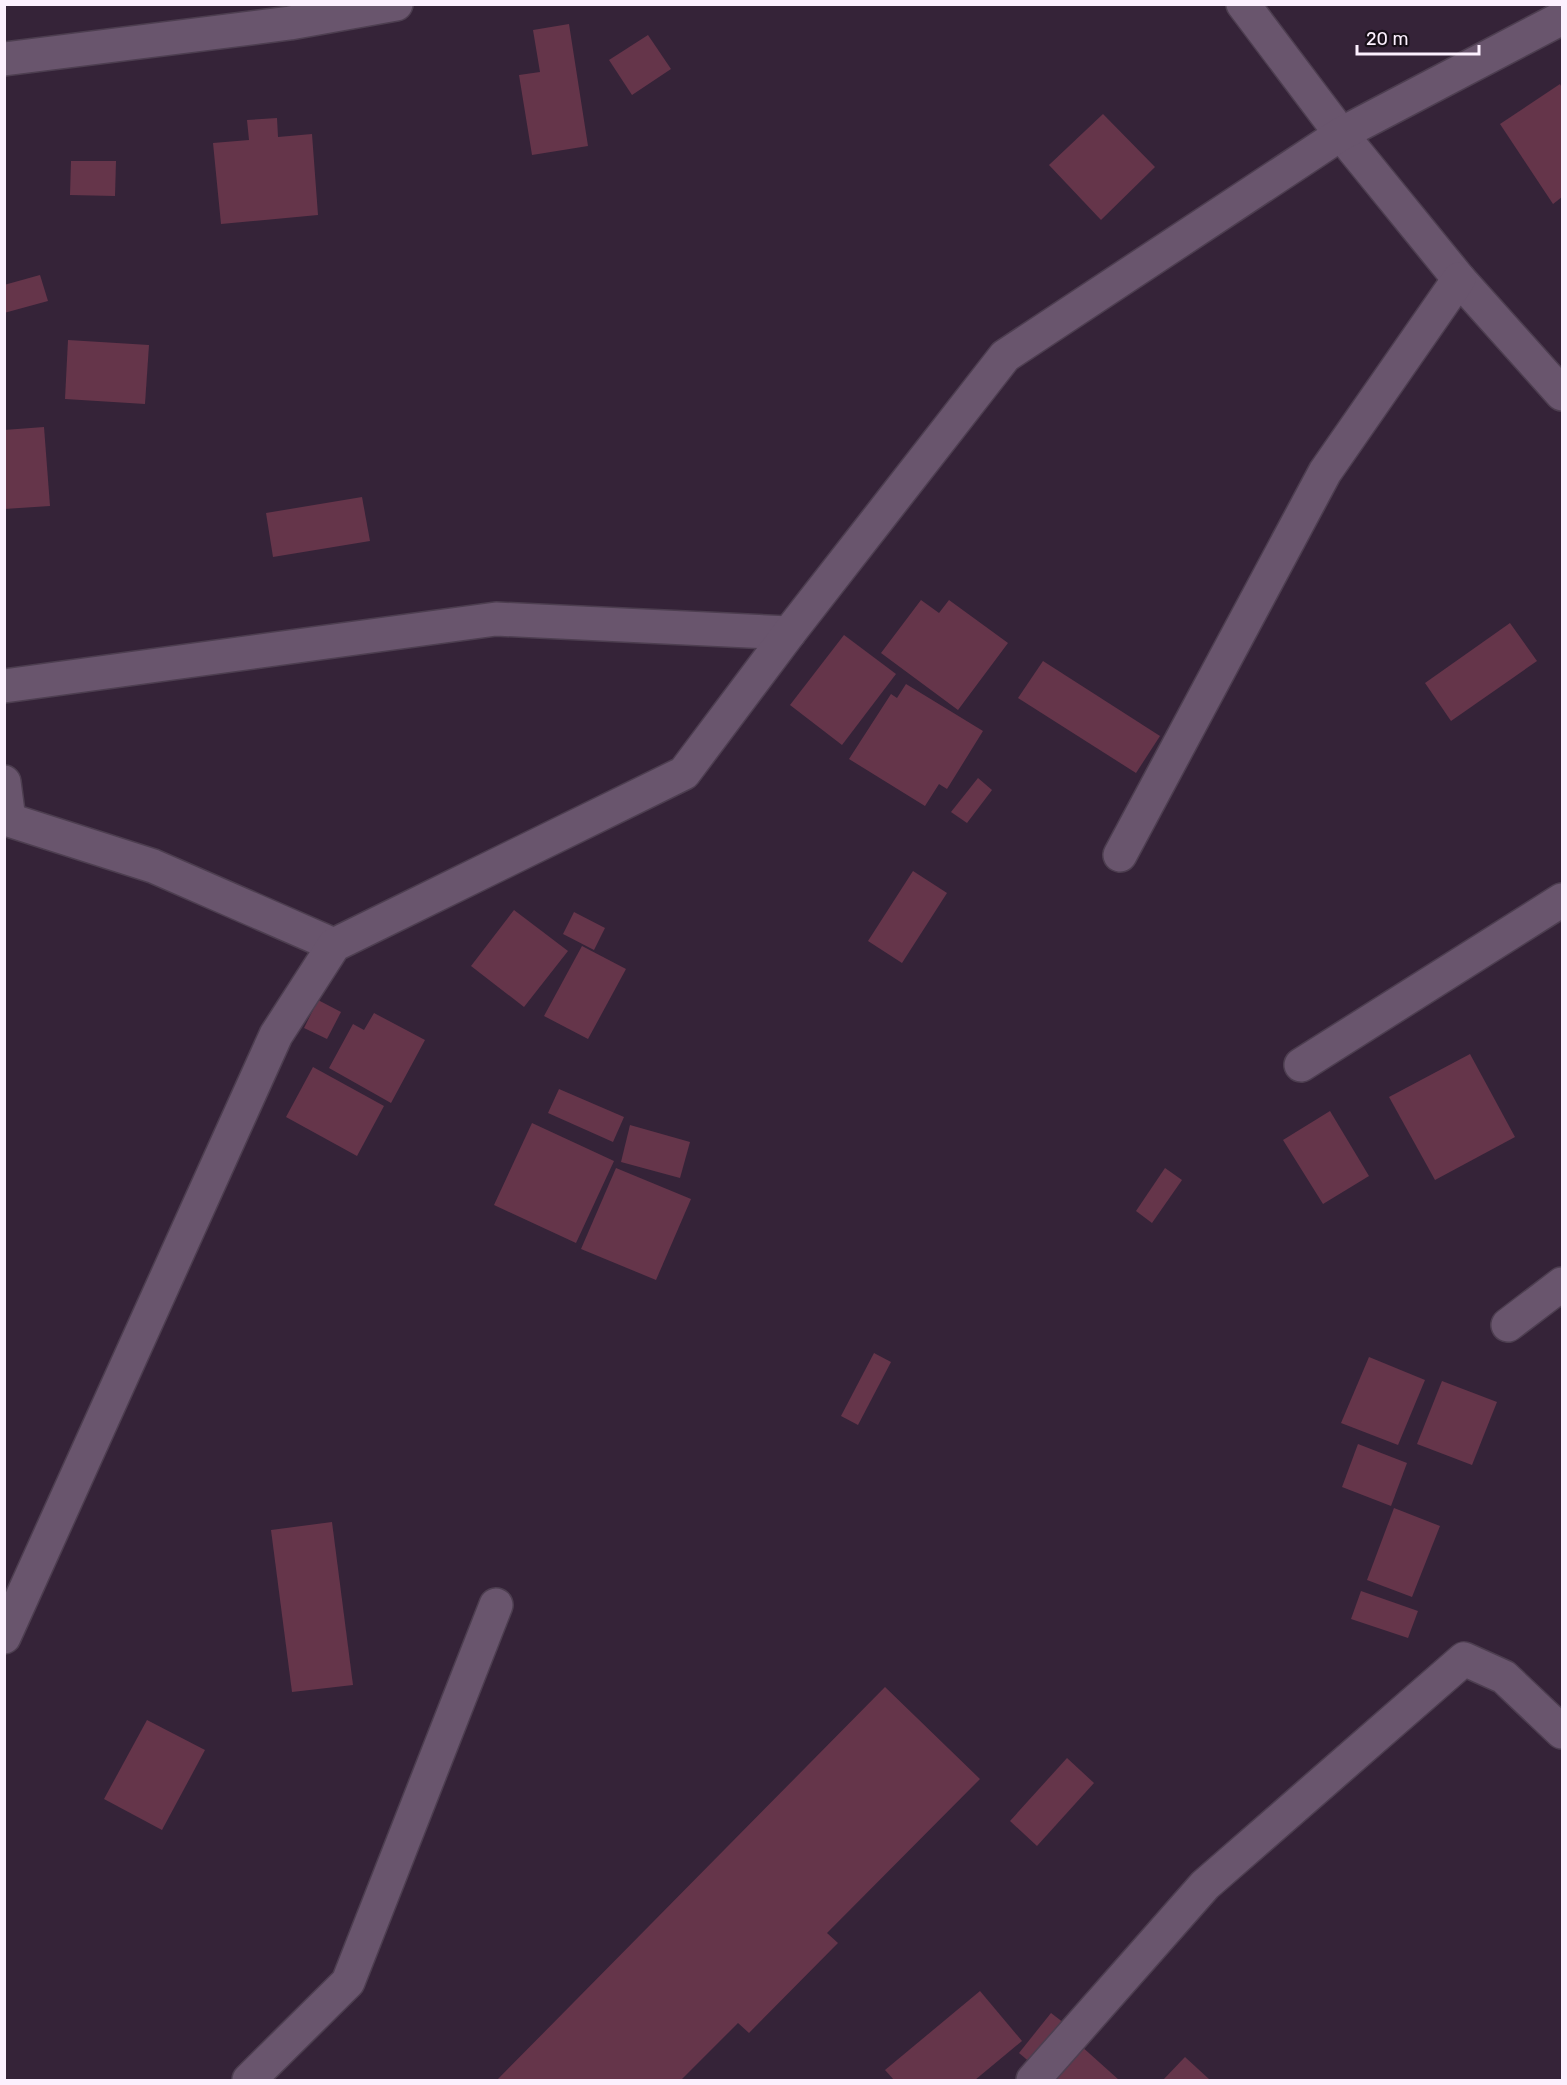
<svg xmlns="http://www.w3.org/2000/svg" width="1567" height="2085" font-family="Rubik,sans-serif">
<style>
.building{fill:#65354a}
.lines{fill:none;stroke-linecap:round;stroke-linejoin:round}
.minor-casing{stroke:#4d3e50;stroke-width:36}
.minor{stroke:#69556d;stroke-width:33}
</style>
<rect width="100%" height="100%" fill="#352338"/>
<g class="building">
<polygon points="569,24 588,146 532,155 519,75 540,72 533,30"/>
<polygon points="648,35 671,69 632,95 609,60"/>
<polygon points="1560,84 1562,88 1562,197 1553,204 1500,124"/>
<polygon points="1103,114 1155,167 1101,220 1049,165"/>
<polygon points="277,118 278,137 312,134 318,215 221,224 213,143 249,140 247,120"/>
<polygon points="71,161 116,161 115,196 70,195"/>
<polygon points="40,275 48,301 4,313 4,285"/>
<polygon points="68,340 149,345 145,404 65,399"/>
<polygon points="44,427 50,506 4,509 4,430"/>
<polygon points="362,497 370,541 273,557 266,513"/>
<polygon points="921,600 939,613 949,600 1008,643 958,710 881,653"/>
<polygon points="1510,623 1537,661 1451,721 1425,683"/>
<polygon points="844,635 896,674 842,745 790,705"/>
<polygon points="1043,661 1160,736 1136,773 1018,698"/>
<polygon points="906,684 983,731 947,789 939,784 925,806 849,759 891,694 897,698"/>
<polygon points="978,778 992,790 967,823 951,812"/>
<polygon points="913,871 947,893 902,963 868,941"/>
<polygon points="514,910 568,951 524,1007 471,966"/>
<polygon points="574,912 605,928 594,950 563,934"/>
<polygon points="582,946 626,969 588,1039 544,1016"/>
<polygon points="318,1000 341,1012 327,1039 304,1028"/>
<polygon points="374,1013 425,1040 391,1103 329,1068 353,1024 364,1030"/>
<polygon points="1470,1054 1515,1137 1435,1180 1389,1097"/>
<polygon points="313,1067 384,1106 357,1156 286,1117"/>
<polygon points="559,1089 624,1117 613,1142 548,1113"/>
<polygon points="1330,1111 1369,1176 1323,1204 1283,1140"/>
<polygon points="532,1123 614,1161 576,1243 494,1205"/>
<polygon points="630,1125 690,1142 680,1178 621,1162"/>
<polygon points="616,1168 691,1199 656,1280 581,1249"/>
<polygon points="1165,1168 1182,1180 1152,1223 1136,1211"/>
<polygon points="874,1353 891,1362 858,1425 841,1416"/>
<polygon points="1369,1357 1425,1380 1398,1445 1341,1423"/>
<polygon points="1442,1381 1497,1402 1472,1465 1417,1444"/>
<polygon points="1358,1444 1407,1463 1391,1506 1342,1487"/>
<polygon points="1394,1508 1440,1526 1412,1597 1367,1580"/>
<polygon points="332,1522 353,1685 292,1692 271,1530"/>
<polygon points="1361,1591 1418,1611 1408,1638 1351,1619"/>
<polygon points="885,1687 980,1779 827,1933 838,1943 749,2033 738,2023 681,2080 497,2080"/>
<polygon points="147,1720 205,1750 162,1830 104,1799"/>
<polygon points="1067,1758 1094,1783 1037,1846 1010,1821"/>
<polygon points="980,1991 1022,2041 975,2080 894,2080 885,2070"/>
<polygon points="1051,2013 1064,2023 1032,2064 1019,2053"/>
<polygon points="1080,2045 1119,2080 1047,2080"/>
<polygon points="1185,2057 1210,2080 1163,2080"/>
</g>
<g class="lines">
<g class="minor-casing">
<g id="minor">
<polyline points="1243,4 1341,134 1459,279 1562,394"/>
<polyline points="4,59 290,23 396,4"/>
<polyline points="4,686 496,619 789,633"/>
<polyline points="4,782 9,820 153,866 334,945"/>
<polyline points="1120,855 1325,472 1459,279"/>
<polyline points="1301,1065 1562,900"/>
<polyline points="1508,1325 1562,1284"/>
<polyline points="4,1637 276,1035 334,945 684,773 789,633 1005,356 1341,134 1562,18"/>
<polyline points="249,2080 348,1982 496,1605"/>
<polyline points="1033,2080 1205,1885 1464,1659 1504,1677 1562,1732"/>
</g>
</g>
<use href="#minor" class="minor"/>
</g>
<rect width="1567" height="2085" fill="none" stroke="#fcf0fe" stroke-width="12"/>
<path d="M1357 45v9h122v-9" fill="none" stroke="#fcf0fe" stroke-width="3"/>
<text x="1366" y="45" font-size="18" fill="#fcf0fe" stroke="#181019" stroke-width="4.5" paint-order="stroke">20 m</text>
</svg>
